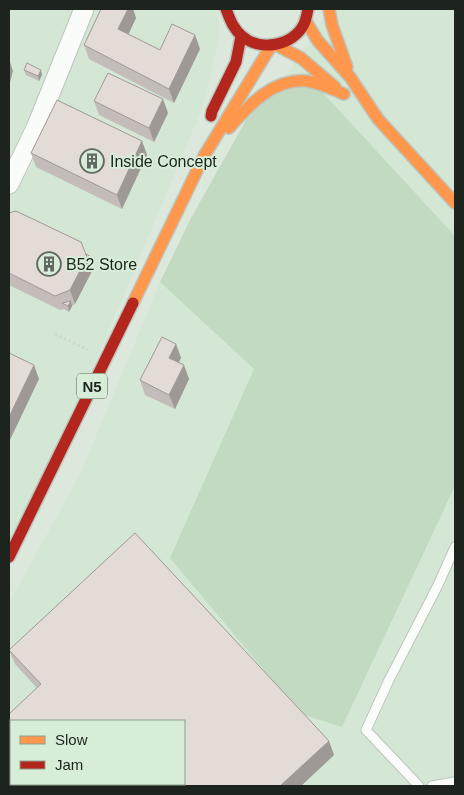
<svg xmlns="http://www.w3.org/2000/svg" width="464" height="795" font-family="Helvetica,sans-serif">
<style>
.built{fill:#d4e7d4;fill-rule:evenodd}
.green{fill:#c2dac2}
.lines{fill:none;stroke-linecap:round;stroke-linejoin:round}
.lane-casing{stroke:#bdc5bd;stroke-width:11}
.street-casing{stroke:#bdc5bd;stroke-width:21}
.slow-casing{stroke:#bdc5bd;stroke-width:14}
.jam-casing{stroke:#bdc5bd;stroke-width:14}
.path{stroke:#d3d6d3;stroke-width:3;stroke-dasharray:2.5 2.5;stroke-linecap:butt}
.lane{stroke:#fafcfa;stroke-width:9}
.street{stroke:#fafcfa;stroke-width:19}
.slow{stroke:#ff974d;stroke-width:11}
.jam{stroke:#b3261e;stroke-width:11}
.wall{fill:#c3bcb8}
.shaded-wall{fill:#9f9996}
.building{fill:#e3dbd6;stroke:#9f9996;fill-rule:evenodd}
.labels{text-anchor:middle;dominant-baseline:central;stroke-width:4;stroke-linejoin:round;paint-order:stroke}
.shield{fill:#d8edd8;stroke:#556055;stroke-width:1}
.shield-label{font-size:15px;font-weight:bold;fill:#1d241d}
.poi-label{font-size:16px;fill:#1d241d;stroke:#d8edd8;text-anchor:start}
</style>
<rect width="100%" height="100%" fill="#dde8dd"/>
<g class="built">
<polygon points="9,9 218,9 220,34 203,106 110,328 9,552"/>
<path d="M 330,9 L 455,9 L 455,786 L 9,786 L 9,603 L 81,472 L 160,282 L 191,218 ZM 11,721 L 184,721 L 184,784 L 11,784 Z"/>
</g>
<polygon class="green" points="313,82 455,236 455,486 342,727 301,714 170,558 254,369 160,282 191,218 259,97"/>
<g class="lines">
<g class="lane-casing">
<g id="lane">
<polyline points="419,786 366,730 389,680 438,585 455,547"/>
<polyline points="432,786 455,782"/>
</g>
</g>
<g class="street-casing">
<polyline id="street" points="9,184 36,128 84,9"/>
</g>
<g class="slow-casing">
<g id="slow">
<polyline points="329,9 332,25 347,67"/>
<polyline points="305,20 318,41 350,77 378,119 455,203"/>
<polyline points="276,45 301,58 335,87"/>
<path d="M 229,128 C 249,105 273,78 307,81 C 320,83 332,89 344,94"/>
<polyline points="133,303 204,156 271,46"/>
</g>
</g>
<g class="jam-casing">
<g id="jam">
<path d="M 226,9 C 230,19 233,29 242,36 C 260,52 293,46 304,24 C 306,20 307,14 308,9"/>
<polyline points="211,116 212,111 236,62 241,36"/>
<polyline points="9,557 133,303"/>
</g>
</g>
<polyline class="path" points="55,334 88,350"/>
<use href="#lane" class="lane"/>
<use href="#street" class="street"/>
<use href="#slow" class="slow"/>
<use href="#jam" class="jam"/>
</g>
<g class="wall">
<polygon points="101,9 133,9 136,18 128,34 160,50 195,35 200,49 174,103 89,59 84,45"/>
<polygon points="24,70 42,75 39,81 26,75"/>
<polygon points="94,101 168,113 154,142 99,115"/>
<polygon points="142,141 147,155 122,209 36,167 31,153"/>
<polygon points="9,213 86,254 93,262 91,268 92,271 75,304 72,306 69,312 64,309 60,310 9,285"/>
<polygon points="176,344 181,358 179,362 189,379 175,409 145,395 140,380"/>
<polygon points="9,650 334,755 301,786 9,786 37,688 15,664"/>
</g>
<g class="shaded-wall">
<polygon points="128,9 133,9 136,18 124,44 118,29"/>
<polygon points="195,35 200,49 174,103 169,89"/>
<polygon points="9,59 13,71 9,86"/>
<polygon points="41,70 42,75 39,81 38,76"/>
<polygon points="163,99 168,113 154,142 149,128"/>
<polygon points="142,141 147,155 122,209 117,195"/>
<polygon points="87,257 89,263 91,257 93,262 91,268 92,271 75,304 70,290"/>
<polygon points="71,301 72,306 69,312 68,306"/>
<polygon points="176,344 181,358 174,372 169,358"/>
<polygon points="34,365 39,379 9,442 9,417"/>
<polygon points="184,365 189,379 175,409 169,395"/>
<polygon points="329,741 334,755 301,786 280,786"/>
</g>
<g class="building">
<polygon points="101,9 128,9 118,29 160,50 172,24 195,35 169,89 84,45"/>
<polygon points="27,63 41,70 38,76 24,70"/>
<polygon points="108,73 163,99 149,128 94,101"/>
<polygon points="57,100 142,141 117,195 31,153"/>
<polygon points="16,211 81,242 87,257 70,290 55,296 9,273 9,213"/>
<polygon points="86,254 91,257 89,263"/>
<polygon points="71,301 68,306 62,303"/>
<polygon points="162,337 176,344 169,358 184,365 169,395 140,380"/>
<polygon points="9,353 34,365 9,417"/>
<path d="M 135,533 L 329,741 L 280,786 L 9,786 L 9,714 L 41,684 L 9,650 ZM 11,721 L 184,721 L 184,784 L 11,784 Z"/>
</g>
<defs>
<g id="building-ring" transform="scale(1.25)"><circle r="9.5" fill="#d8edd8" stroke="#606960" stroke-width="1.5"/><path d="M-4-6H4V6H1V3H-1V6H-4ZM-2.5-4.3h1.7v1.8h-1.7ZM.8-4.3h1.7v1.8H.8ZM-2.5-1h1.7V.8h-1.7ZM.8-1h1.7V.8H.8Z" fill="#606960"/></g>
</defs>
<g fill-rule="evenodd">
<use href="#building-ring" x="92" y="161"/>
<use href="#building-ring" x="49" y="264"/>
</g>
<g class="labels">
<rect class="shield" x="77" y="373.5" width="30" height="25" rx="4"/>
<g class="shield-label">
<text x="92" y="386">N5</text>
</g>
<g class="poi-label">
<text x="110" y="161">Inside Concept</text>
<text x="66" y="264">B52 Store</text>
</g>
</g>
<rect width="464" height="795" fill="none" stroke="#1d241d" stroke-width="20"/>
<rect x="10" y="720" width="175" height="65" fill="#d8edd8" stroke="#8d9d8d"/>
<rect x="20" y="736" width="25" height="8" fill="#ff974d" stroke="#8d9d8d"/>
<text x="55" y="745" font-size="15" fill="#1d241d">Slow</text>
<rect x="20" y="761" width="25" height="8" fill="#b3261e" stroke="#8d9d8d"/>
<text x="55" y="770" font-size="15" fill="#1d241d">Jam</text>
</svg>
